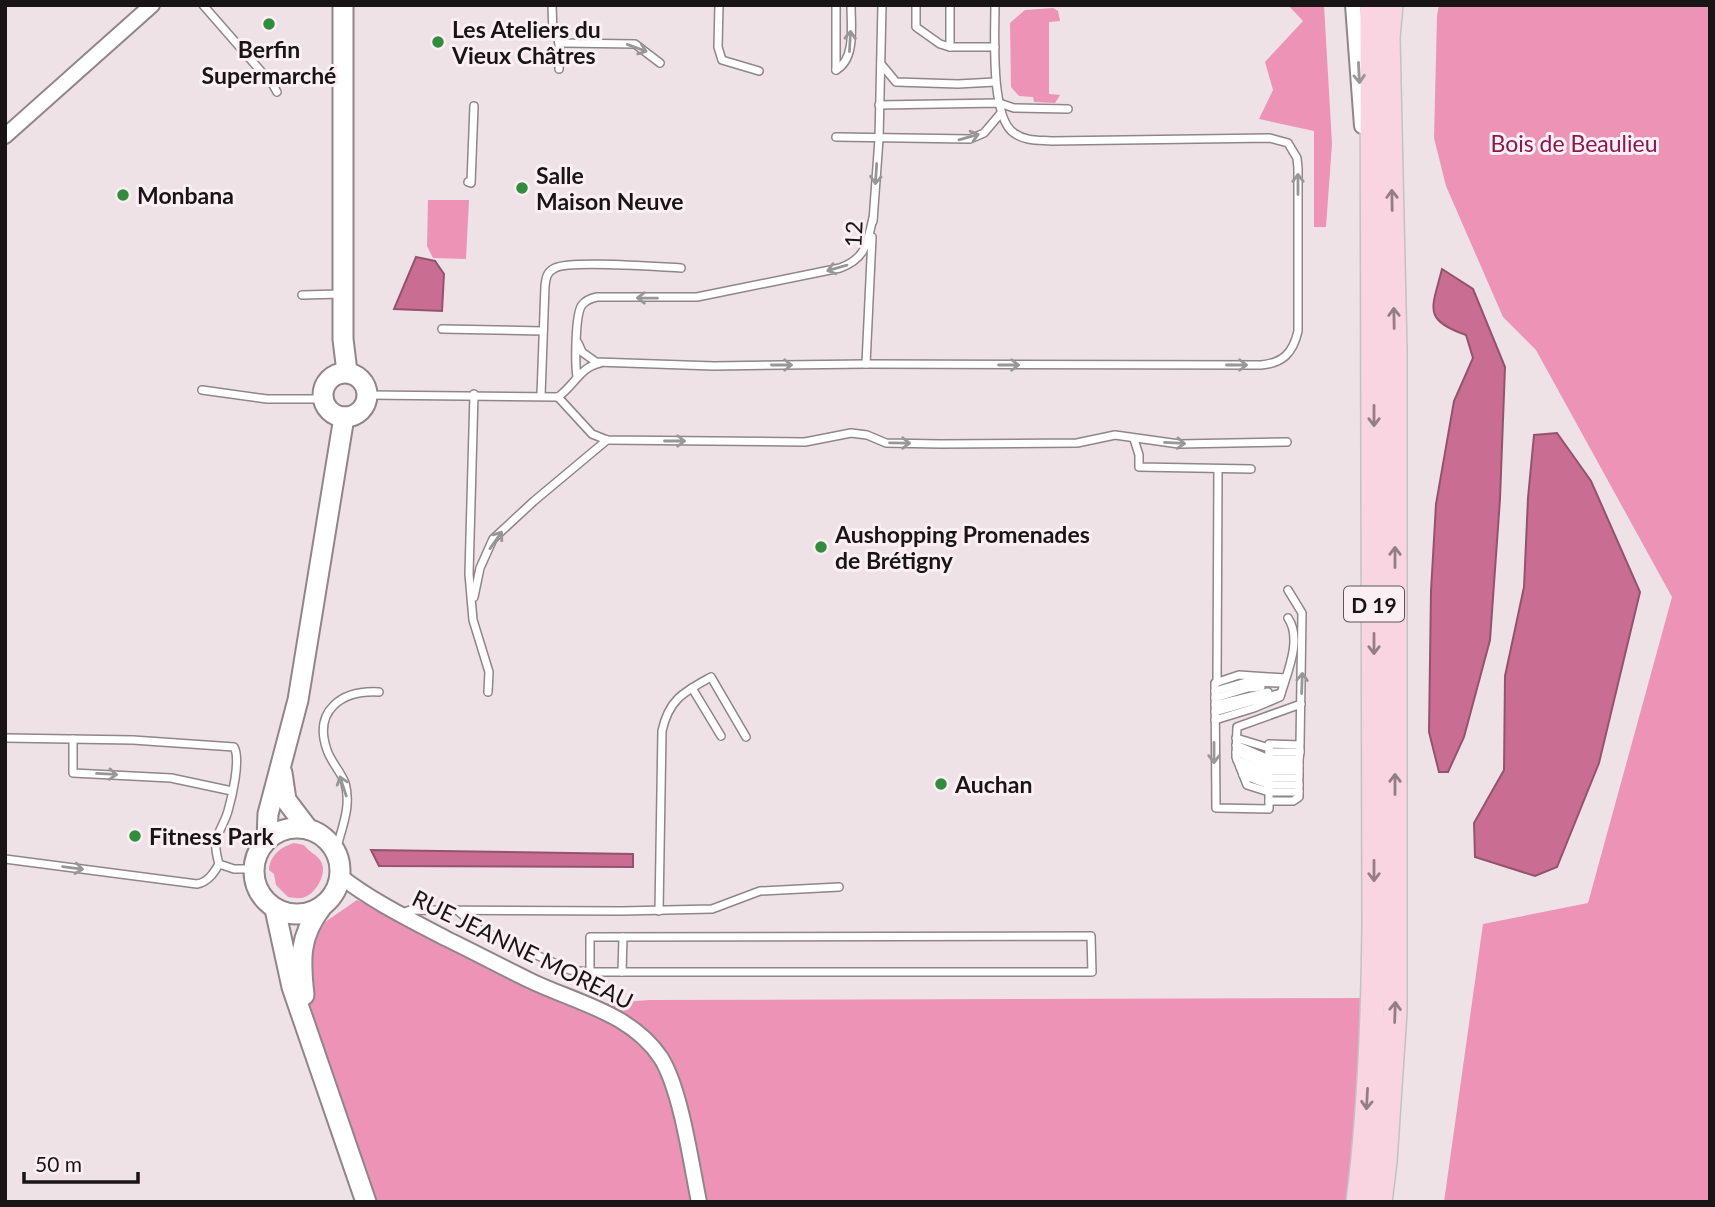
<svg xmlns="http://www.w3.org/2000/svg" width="1715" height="1207" font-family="Lato,sans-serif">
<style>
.green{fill:#ed93b6}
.water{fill:#c96d92;stroke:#94536d;stroke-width:2}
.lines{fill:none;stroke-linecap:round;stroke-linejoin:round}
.service-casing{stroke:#908589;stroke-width:10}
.minor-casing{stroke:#908589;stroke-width:18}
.tertiary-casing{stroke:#908589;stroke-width:23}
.primary-casing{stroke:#c3c2c3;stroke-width:26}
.service{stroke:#fff;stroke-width:7}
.minor{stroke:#fff;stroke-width:14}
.tertiary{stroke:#fff;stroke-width:19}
.primary{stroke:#f9d4e1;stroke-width:23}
.oneway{stroke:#989697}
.oneway2{stroke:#947e86}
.poi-dot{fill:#318c3d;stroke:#fbeff3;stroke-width:2.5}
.labels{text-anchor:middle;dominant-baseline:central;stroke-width:6;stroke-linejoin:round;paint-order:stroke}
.shield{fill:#fbeff3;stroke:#5d5659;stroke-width:2}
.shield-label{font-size:21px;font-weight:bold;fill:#191517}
.poi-label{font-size:23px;font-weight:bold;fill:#191517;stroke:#fbeff3;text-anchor:start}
.park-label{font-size:23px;fill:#881851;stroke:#fbeff3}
.street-label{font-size:23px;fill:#191517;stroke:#fbeff3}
</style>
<rect width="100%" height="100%" fill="#eee2e6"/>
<g class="green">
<polygon points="1288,5 1324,5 1332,144 1326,227 1314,227 1314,131 1259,119 1273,90 1265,62 1303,21"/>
<polygon points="1439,5 1710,5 1710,1202 1444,1202 1483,924 1588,903 1672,597 1536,350 1503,317 1446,186 1434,138 1437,16"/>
<polygon points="1053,8 1058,11 1060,21 1049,22 1049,94 1060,95 1055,103 1034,102 1033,97 1019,96 1011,87 1010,23 1025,10"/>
<polygon points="428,200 469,200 466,259 433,258 427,246"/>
<path d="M 294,843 L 304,845 C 309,852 316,854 320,860 C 329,872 316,893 305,897 C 300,899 294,898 288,897 L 276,885 L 274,874 L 269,870 C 270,855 281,847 294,843 Z"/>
<polygon points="357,900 413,925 570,1006 649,1000 1367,998 1352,1202 369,1202 310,1027 305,984 309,933"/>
</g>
<g class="water">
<polygon points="416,257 435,261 444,274 442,311 394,309"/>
<path d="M 1442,269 L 1473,289 L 1505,367 L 1500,499 L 1490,640 L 1464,737 L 1448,772 L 1439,772 L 1429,732 L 1431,591 L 1436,504 L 1454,401 L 1473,358 L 1466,335 C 1422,319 1432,309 1442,269 Z"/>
<polygon points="1557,433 1591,481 1640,592 1599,763 1557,867 1535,876 1475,857 1474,823 1504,770 1505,676 1524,587 1528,498 1534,435"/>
<polygon points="371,850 633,854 633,867 379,866"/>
</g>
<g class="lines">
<g class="service-casing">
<g id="service">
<polyline points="203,5 273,85 277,92"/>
<polyline points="552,5 553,34 564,43 635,44 660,63"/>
<polyline points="719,5 718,47 722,60 759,71"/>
<polyline points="836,5 836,70"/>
<polyline points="916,5 916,27 940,44 950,47"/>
<polyline points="950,5 950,47 995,47"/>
<polyline points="558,39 560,51 559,69"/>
<polyline points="881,64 896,82 958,84 995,82"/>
<path d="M 836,70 C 856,59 851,26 851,5"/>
<polyline points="879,105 999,103 1014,108 1068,109"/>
<polyline points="836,137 970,139 984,133 1001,113"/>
<polyline points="468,182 471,183 474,106"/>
<polyline points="873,221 879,139 882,5"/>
<polyline points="302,295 342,294"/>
<polyline points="442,329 543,331"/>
<path d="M 578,343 L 582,352 L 596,362 L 714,366 L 866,364 L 1261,365 C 1283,363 1293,353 1298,331 L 1298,168 L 1297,158 L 1288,143 L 1270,138 L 1051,141 C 1038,140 1025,141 1014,133 C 990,117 995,33 995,5"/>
<polyline points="866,364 872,237"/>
<path d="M 577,377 C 575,364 575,314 582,305 C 586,300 592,298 597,297 L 697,297 L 840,268 C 867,258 867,242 873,218"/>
<polyline points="202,390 267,399 323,399"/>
<polyline points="474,394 469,574 473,620 489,672 488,692"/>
<polyline points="368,395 558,397"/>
<path d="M 541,395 L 545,286 C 546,277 547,272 555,268 C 571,260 658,267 681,268"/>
<polyline points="558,397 592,434 607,440 805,442 851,433 867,435 886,443 941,444 1077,443 1115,435 1179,444 1287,442"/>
<path d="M 558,397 C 574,386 580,367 600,363"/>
<polyline points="1134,439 1139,455 1139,467 1251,469"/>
<polyline points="474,597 480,568 493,539 534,501 607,440"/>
<polyline points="1285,678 1239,675 1215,683 1216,808 1269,809 1269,744 1300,745 1302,613 1288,590"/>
<polyline points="1217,682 1218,469"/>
<polyline points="692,688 721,736"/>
<polyline points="1215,691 1246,682 1284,683"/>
<polyline points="1215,698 1248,688 1261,687"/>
<polyline points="1215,705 1268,692"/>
<polyline points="1215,712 1281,693"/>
<path d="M 1215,720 L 1254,708 L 1280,697 C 1286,675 1303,640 1288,618"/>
<path d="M 5,738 L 133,740 L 234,747 C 241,759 232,797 228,811 C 225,822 218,831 216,842 C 215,849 217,857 219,864 L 234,869 L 254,869"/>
<polyline points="1236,738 1269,748"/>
<polyline points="73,739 73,773 171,778 232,791"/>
<polyline points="1236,745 1269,759 1299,759 1300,752"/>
<polyline points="1236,752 1269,765 1299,765 1299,759"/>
<polyline points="1269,752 1300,752 1300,748"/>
<polyline points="1237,760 1269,771 1299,771 1299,765"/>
<polyline points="1240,767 1269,778 1299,778 1299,771"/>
<polyline points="1243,775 1269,785 1299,785 1299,782"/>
<polyline points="1299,785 1299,792 1269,792 1247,785 1236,757 1237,727 1301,704"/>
<polyline points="1269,801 1293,801 1299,797 1299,792"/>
<path d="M 336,851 C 341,829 352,807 345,783 C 341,772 331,762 327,750 C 313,710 342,690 379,692"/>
<path d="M 5,859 L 197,884 C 208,882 214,873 219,864"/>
<path d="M 457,910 L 480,930 L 570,970 C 587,973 605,972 622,972 L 1092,972 L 1091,936 L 590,937 L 590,972"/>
<path d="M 659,911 L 662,731 C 669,699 684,692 711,677 L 746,737"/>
<polyline points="400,914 410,910 622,911 712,909 760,891 839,887"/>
<polyline points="622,972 623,937"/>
</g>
</g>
<g class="minor-casing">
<g id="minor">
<polyline points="1353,5 1362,126"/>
<polyline points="5,136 152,5"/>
<path d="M 340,876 C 372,901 409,919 445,938 C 474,952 502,967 531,981 C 577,1003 631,1013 661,1058 C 681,1090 691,1163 699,1202"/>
</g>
</g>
<g class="tertiary-casing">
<g id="tertiary">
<polyline points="343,5 343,339 347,372"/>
<circle cx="345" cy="395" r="22"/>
<polyline points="282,773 286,800 308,829"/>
<circle cx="297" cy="871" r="43"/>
<polyline points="267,839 268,814 298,700 344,417"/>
<polyline points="275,909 292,987 366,1202"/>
<path d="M 304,995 C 300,960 299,936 321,908"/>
</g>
</g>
<g class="primary-casing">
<g id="primary">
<path d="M 1358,1202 C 1370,1110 1373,1017 1374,925 L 1372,5"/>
<polyline points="1380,1202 1385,1162 1395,1012 1395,351 1388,37 1391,5"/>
</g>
</g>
<use href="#service" class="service"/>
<use href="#minor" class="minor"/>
<use href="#tertiary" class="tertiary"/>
<use href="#primary" class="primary"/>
</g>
<defs><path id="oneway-shaft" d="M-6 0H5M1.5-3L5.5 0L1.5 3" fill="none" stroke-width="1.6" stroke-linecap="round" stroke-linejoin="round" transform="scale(1.75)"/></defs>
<g class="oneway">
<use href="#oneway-shaft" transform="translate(850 41) rotate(-87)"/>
<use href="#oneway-shaft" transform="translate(637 48) rotate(20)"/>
<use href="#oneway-shaft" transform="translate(1359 73) rotate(87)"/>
<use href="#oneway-shaft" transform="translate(969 137) rotate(-16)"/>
<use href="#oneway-shaft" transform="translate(876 174) rotate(94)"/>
<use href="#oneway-shaft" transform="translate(1298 184) rotate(-90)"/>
<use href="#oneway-shaft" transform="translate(837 268) rotate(164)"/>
<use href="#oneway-shaft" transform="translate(647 298) rotate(-179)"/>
<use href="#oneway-shaft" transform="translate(782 365)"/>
<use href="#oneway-shaft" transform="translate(1009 365)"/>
<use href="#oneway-shaft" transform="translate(1237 365)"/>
<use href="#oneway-shaft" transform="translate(675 441)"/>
<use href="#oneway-shaft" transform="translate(900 443) rotate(1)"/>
<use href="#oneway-shaft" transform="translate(1175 443) rotate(3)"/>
<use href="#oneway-shaft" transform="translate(496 540) rotate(-55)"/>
<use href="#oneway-shaft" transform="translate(1302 683) rotate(-88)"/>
<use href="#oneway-shaft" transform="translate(1214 753) rotate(90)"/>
<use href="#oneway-shaft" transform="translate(107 774) rotate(3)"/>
<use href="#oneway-shaft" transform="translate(343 786) rotate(-108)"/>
<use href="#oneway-shaft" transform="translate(73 868) rotate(7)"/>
</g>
<g class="oneway2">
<use href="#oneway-shaft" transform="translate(1392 200) rotate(-91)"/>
<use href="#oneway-shaft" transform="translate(1394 318) rotate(-91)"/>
<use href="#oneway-shaft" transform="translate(1374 416) rotate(90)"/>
<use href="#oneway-shaft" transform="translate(1395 557) rotate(-90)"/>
<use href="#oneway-shaft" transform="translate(1374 644) rotate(90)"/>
<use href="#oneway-shaft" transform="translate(1395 784) rotate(-90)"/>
<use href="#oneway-shaft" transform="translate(1374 871) rotate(90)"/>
<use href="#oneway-shaft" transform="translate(1395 1012) rotate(-88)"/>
<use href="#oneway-shaft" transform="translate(1367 1099) rotate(93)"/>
</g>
<g class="poi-dot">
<circle cx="269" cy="24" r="7"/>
<circle cx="438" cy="42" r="7"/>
<circle cx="522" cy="188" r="7"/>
<circle cx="123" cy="195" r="7"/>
<circle cx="821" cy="547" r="7"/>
<circle cx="941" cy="784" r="7"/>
<circle cx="135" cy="836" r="7"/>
</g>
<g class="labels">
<rect class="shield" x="1344" y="586.5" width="60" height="35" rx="5"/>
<g class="shield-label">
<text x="1374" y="604">D 19</text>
</g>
<g class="poi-label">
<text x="452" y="29">Les Ateliers du<tspan x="452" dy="26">Vieux Châtres</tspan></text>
<text x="269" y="49" text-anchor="middle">Berfin<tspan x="269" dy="26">Supermarché</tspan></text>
<text x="536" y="175">Salle<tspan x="536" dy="26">Maison Neuve</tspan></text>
<text x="137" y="195">Monbana</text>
<text x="835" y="534">Aushopping Promenades<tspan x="835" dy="26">de Brétigny</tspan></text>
<text x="955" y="784">Auchan</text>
<text x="149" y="836">Fitness Park</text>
</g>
<g class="park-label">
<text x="1574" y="143">Bois de Beaulieu</text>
</g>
<g class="street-label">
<text transform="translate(853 234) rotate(-87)">12</text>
<text transform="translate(523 949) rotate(26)">RUE JEANNE MOREAU</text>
</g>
</g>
<rect width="1715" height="1207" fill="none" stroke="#191517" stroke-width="14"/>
<path d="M24 1172v10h114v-10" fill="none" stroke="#191517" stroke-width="3.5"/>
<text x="35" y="1172" font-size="21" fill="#191517" stroke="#fbeff3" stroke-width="5" paint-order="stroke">50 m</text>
</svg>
